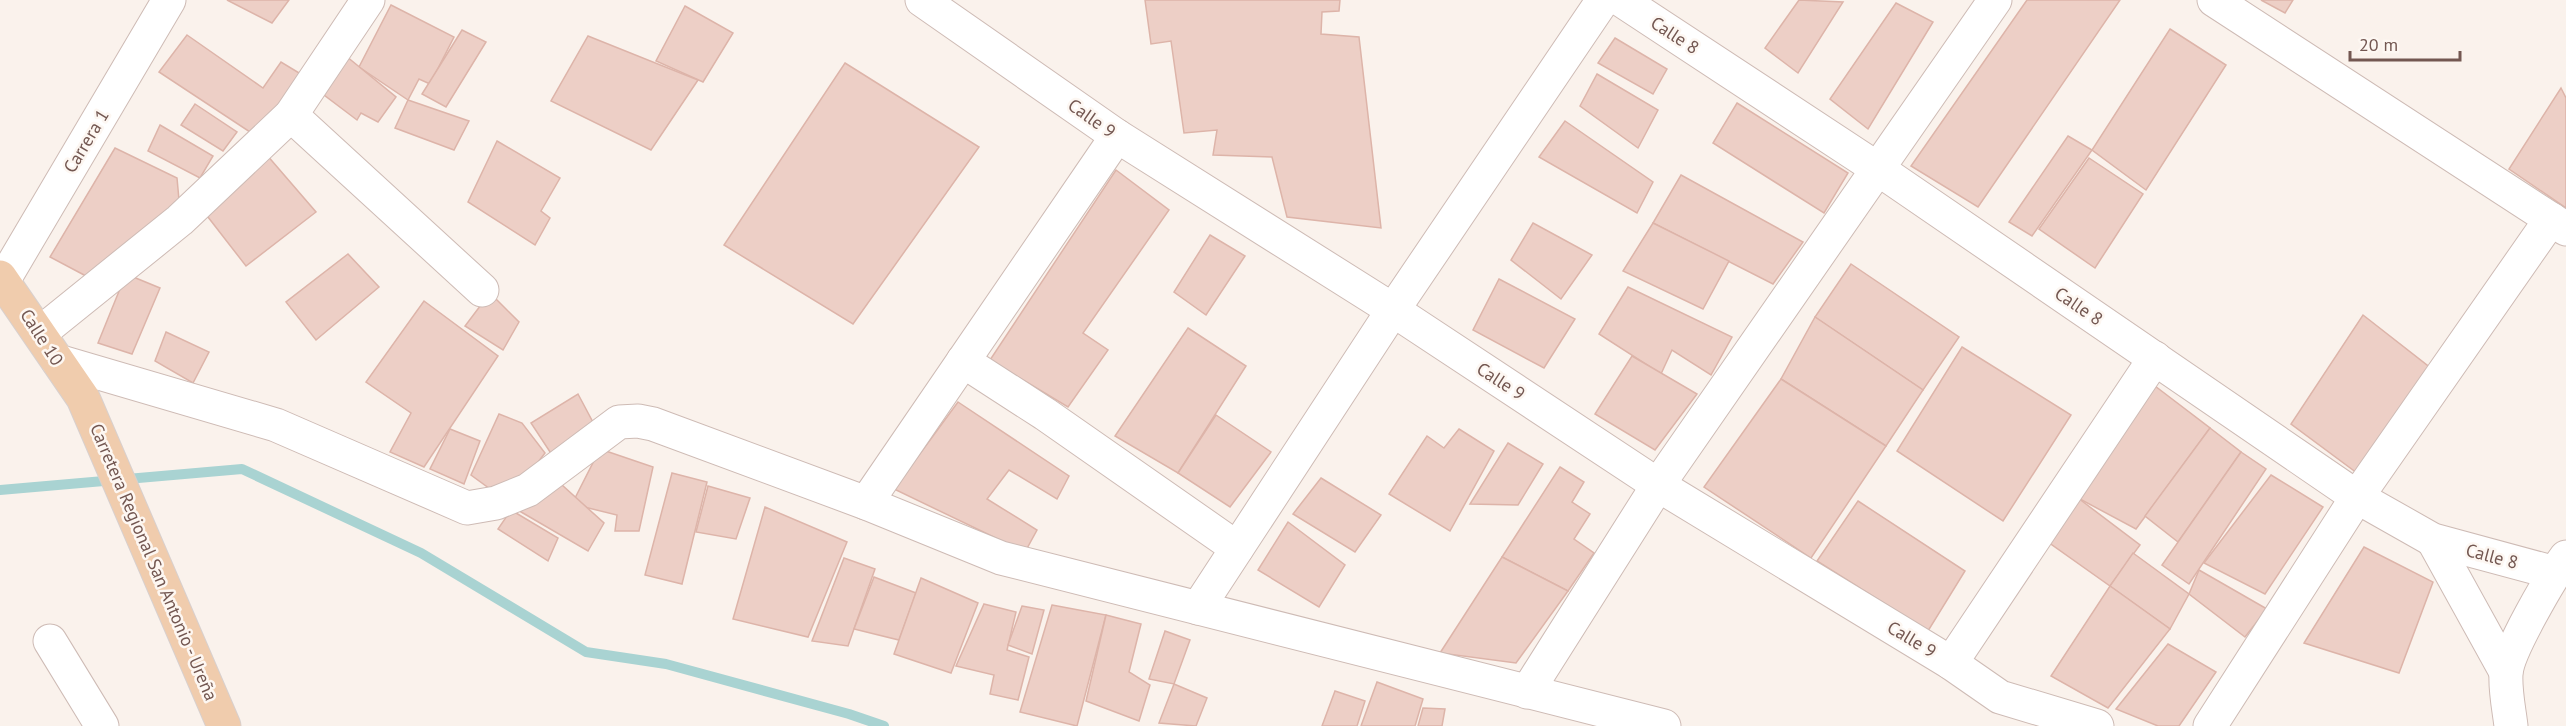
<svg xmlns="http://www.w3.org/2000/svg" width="2566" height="726" font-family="'PT Sans',sans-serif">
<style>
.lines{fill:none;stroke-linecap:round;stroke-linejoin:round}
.stream{stroke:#a9d3d2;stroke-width:10}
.building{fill:#edcfc6;stroke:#ddb4a9;stroke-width:1.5}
.minor-casing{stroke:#cebbb5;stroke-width:35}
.major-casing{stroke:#d8d0ce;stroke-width:35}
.minor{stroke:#fff;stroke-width:33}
.major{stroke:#f0ccad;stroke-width:33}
.labels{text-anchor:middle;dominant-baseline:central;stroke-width:5;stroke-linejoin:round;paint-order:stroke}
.street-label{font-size:18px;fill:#735751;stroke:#fdf7f2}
</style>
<rect width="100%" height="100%" fill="#faf2ec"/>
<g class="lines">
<polyline class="stream" points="0,490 242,469 421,553 586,652 666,664 849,714 884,726"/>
</g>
<g class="building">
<polygon points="227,0 289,0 272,23"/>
<polygon points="1145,0 1340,0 1339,11 1322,12 1321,34 1359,37 1381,228 1287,217 1272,157 1213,155 1217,130 1184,133 1171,41 1151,44"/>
<polygon points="1799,0 1843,2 1798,73 1765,48"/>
<polygon points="2027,0 2120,0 1978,207 1911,166"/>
<polygon points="2261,0 2293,0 2285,13"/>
<polygon points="1896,3 1933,22 1868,129 1830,99"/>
<polygon points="391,5 454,37 430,84 419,79 408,100 359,67"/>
<polygon points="685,6 733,33 703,82 656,61"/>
<polygon points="2170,29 2226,65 2146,190 2092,150"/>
<polygon points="462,30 486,42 446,107 422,94"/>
<polygon points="187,35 263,88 281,62 309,79 253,134 159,72"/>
<polygon points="588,36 698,80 651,150 551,101"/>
<polygon points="1615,38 1667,69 1653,94 1598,63"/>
<polygon points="346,56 396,97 378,122 361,113 357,120 324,95"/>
<polygon points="845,63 979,147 853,324 724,245"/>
<polygon points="1597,74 1658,110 1638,148 1580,106"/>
<polygon points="2561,88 2566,98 2566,208 2509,169"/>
<polygon points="408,100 469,121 454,150 395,128"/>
<polygon points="1737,103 1848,173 1824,213 1713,143"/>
<polygon points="195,104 237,132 223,151 181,125"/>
<polygon points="1565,121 1653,182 1637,213 1539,157"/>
<polygon points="160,125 213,156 200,178 148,151"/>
<polygon points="2068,136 2092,150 2032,236 2009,222"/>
<polygon points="497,141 560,178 541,211 550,218 535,245 468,202"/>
<polygon points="115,148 177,178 179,200 86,276 50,257"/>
<polygon points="266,154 316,212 246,266 201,208"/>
<polygon points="2089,158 2143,194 2095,268 2039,229"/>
<polygon points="1116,170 1169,210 1083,333 1108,350 1068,407 990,360"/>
<polygon points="1681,175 1803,242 1773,284 1653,223"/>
<polygon points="1533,223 1592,255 1561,299 1511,260"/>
<polygon points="1653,223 1729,261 1703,309 1623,271"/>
<polygon points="1210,235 1245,256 1206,315 1174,292"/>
<polygon points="348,254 379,287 316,340 286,302"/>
<polygon points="1851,264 1959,337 1923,390 1815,317"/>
<polygon points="126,274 160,288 132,354 98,343"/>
<polygon points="1499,279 1575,319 1544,368 1473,330"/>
<polygon points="1628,287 1732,337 1711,375 1672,350 1661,374 1599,334"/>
<polygon points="490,293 519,322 503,350 465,326"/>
<polygon points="424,301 498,356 424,467 390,452 411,413 366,382"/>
<polygon points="2363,315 2432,369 2357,473 2291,424"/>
<polygon points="1815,317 1923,390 1886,446 1781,379"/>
<polygon points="1188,328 1246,366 1178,473 1115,436"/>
<polygon points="166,332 209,352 193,383 155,361"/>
<polygon points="1962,347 2071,415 2003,521 1897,451"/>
<polygon points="1632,356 1697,394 1655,450 1595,414"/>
<polygon points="1781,379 1886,446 1811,558 1704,487"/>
<polygon points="2155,386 2210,428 2136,529 2078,498"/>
<polygon points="578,394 595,426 552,455 531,423"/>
<polygon points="958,402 1069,476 1057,499 1009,470 987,499 1037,530 1025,552 894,489"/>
<polygon points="499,414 522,423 545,453 513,495 497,494 471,475"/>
<polygon points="1216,415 1271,452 1230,507 1178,473"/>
<polygon points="2210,428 2241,452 2178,542 2145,516"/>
<polygon points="450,429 480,441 464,484 430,469"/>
<polygon points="1459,429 1494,451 1450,531 1389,494 1427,436 1444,448"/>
<polygon points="1508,443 1543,464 1518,505 1470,504"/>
<polygon points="600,449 653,467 639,531 615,531 617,515 572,504"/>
<polygon points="2241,452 2266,469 2189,584 2162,565"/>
<polygon points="1560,467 1584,482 1572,502 1590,514 1574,539 1594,553 1568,591 1502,557"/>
<polygon points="672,473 707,482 682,584 645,575"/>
<polygon points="551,475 604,523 588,551 516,509"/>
<polygon points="2271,475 2323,507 2265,594 2204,563"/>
<polygon points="1321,478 1381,515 1355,552 1293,514"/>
<polygon points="708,486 750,498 736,539 696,532"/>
<polygon points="2078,498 2140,545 2110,586 2048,542"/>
<polygon points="1858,501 1965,571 1928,631 1817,561"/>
<polygon points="765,507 847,542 808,637 733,619"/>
<polygon points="511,510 558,538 548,561 498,529"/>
<polygon points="1288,522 1345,565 1319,607 1258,570"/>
<polygon points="2364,547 2433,582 2399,673 2304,643"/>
<polygon points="2133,553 2189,594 2170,629 2110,586"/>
<polygon points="1502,557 1568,591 1516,663 1440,653"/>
<polygon points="844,558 875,569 848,646 812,641"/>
<polygon points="2199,570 2267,609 2245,637 2189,594"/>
<polygon points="874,577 916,593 899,640 854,629"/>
<polygon points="921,578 978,603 951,673 894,654"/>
<polygon points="2110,586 2170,629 2108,708 2051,676"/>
<polygon points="984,604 1016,612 1007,650 1029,657 1018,700 990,694 994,675 956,666"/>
<polygon points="1052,605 1106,615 1077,726 1020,712"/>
<polygon points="1022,606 1044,610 1032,654 1008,645"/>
<polygon points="1106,615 1141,624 1129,672 1150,685 1139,721 1086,701"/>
<polygon points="1165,631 1190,640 1174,684 1149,679"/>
<polygon points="2168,644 2216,672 2179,726 2158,726 2116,709"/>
<polygon points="1377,682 1423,699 1415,726 1361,726"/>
<polygon points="1174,684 1207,698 1196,726 1159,723"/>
<polygon points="1335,691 1365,701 1357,726 1322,726"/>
<polygon points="1423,708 1445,709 1442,726 1418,726"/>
</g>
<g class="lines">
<g class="minor-casing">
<g id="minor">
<polyline points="922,0 1117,136 1393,310 1658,485 1951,663 2000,697 2097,726"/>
<polyline points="1621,0 1878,169 2357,497 2433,540 2555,573"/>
<polyline points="2214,0 2566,229"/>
<polyline points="291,115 482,290"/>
<polyline points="3,281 169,0"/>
<polyline points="40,333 180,220 291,115 368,0"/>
<polyline points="58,361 276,425 467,508 496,503 528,490 619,422 638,421 653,424 866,503 1001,558 1664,726"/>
<polyline points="963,361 1045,414 1237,548"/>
<polyline points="866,503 1117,136"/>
<polyline points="2433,540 2506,672"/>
<polyline points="1198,608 1393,310 1603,0"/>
<polyline points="50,641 102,726"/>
<polyline points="1951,663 2155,358"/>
<polyline points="1527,692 1658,485 1995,0"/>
<polyline points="2210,726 2357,497 2551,219"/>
<path d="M 2511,726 C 2509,709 2505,691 2506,674 C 2507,652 2551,577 2566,557"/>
</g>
</g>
<g class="major-casing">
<polyline id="major" points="0,277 83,398 224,726"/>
</g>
<use href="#minor" class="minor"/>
<use href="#major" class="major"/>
</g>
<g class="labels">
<g class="street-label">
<text transform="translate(1675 35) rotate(33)">Calle 8</text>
<text transform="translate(1092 118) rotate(35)">Calle 9</text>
<text transform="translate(86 141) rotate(-59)">Carrera 1</text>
<text transform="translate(2079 306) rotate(34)">Calle 8</text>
<text transform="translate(42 337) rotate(57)">Calle 10</text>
<text transform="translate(1501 381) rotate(33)">Calle 9</text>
<text transform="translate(2492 556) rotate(15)">Calle 8</text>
<text transform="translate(154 562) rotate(67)">Carretera Regional San Antonio - Ureña</text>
<text transform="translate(1912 639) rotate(31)">Calle 9</text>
</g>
</g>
<path d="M2350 51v9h110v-9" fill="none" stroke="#735751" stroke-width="3"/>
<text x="2359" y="51" font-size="18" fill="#735751" stroke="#fdf7f2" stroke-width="4.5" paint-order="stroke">20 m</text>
</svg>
